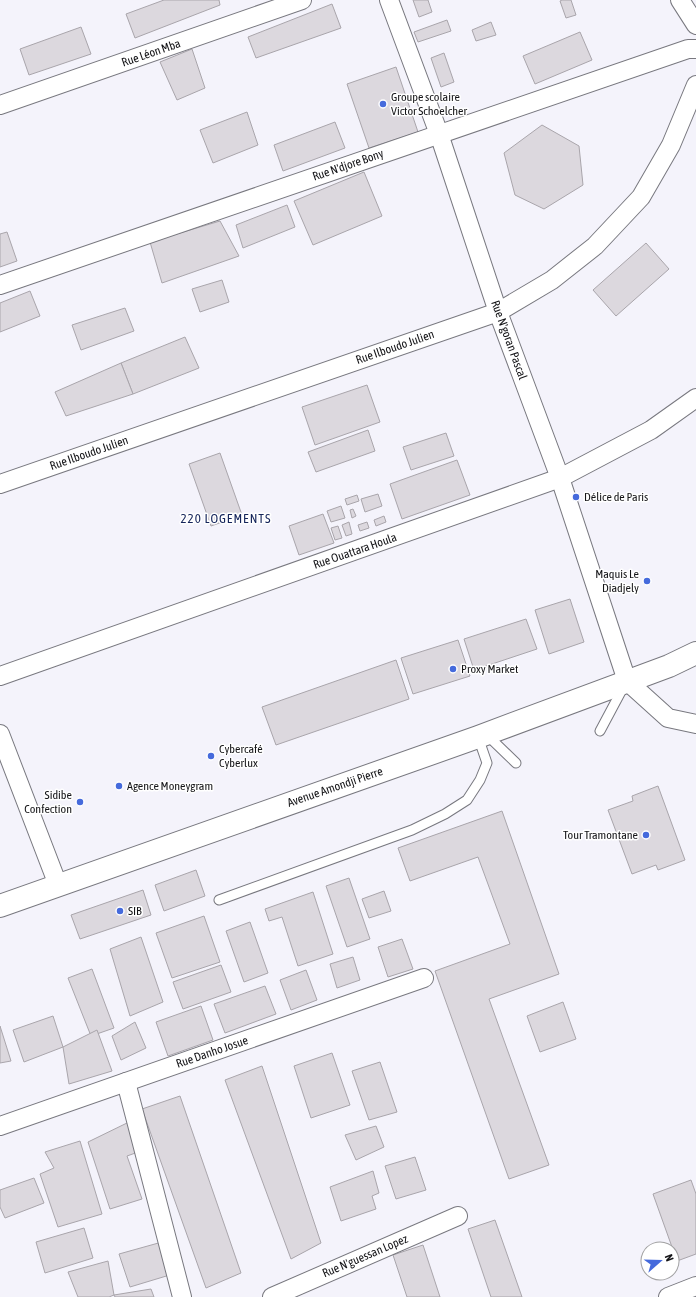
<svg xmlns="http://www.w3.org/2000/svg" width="696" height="1297" font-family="'Asap Condensed',sans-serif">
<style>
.building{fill:#dcd8de;stroke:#a9a5ab}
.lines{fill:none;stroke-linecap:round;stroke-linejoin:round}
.service-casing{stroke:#78787f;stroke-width:11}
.minor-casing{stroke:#78787f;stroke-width:20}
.tertiary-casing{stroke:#78787f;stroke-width:24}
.service{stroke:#fff;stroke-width:9}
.minor{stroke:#fff;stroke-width:18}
.tertiary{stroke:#fff;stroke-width:22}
.poi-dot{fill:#456adc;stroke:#fff;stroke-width:1.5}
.labels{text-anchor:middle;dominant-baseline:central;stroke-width:3;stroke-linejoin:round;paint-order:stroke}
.street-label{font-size:12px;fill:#141417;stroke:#fff}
.poi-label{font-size:12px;fill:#141417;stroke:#fff;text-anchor:start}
.neighbourhood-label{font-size:13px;letter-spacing:1px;fill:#14245a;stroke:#fff}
</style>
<rect width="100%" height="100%" fill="#f4f3fb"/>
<g class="building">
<polygon points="164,0 219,0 220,5 135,38 126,14"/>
<polygon points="413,0 428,0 432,12 419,17"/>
<polygon points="562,0 571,0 576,15 566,18 560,1"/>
<polygon points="332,4 341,28 256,58 248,37"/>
<polygon points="447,20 451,31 418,42 414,32"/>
<polygon points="491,22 496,35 476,41 472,30"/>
<polygon points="81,27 91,54 29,75 20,49"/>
<polygon points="580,32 592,60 535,84 523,56"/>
<polygon points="192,49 205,88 177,100 160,62"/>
<polygon points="444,53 454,82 441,87 431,58"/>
<polygon points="396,67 418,132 369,148 347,84"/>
<polygon points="247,112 258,145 213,163 200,130"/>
<polygon points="335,122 345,148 283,171 274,145"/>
<polygon points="542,125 579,146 583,185 544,209 515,195 504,153"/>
<polygon points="364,172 382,216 313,245 294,201"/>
<polygon points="287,205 295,227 243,248 236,225"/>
<polygon points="220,221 239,256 162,283 150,242"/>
<polygon points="7,232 17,261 0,267 0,234"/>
<polygon points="646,243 669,269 616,316 593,290"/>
<polygon points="222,280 229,302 200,312 192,289"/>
<polygon points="30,291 40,316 0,332 0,303"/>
<polygon points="125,308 134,331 81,350 72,325"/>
<polygon points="185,337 199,368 133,394 121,363"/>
<polygon points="121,363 133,394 66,416 55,392"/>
<polygon points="367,385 380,422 315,445 302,407"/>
<polygon points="368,430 375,451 316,472 308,452"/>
<polygon points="446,433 454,456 411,470 403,447"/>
<polygon points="220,453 242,515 211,526 189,464"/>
<polygon points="457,460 470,495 402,519 390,484"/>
<polygon points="378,494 382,506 365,512 361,499"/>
<polygon points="357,495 359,501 347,505 345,499"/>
<polygon points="341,506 345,518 331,522 327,511"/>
<polygon points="353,509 356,516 352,518 350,510"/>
<polygon points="323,514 334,543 299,555 289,526"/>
<polygon points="384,516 386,522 376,526 374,520"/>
<polygon points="349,522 352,534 346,536 342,525"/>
<polygon points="367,522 369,528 360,531 358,525"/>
<polygon points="338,526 342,538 335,540 331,528"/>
<polygon points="570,599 584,642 549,654 535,610"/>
<polygon points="526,619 537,649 474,670 464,639"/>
<polygon points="458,640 470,676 413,694 401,658"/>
<polygon points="396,660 409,699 276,745 262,707"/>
<polygon points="658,786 685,860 658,870 656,865 632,874 608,810 633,801 632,796"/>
<polygon points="502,811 559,974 489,999 549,1165 509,1179 435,971 510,944 478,857 410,881 398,848"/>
<polygon points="196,870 205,896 164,911 155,885"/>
<polygon points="349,878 370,939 347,947 326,886"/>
<polygon points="143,890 151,915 80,939 71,915"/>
<polygon points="384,891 391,911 369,918 362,899"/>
<polygon points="313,892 333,954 298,966 282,917 269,921 265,909"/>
<polygon points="204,916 220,962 172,978 156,933"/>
<polygon points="250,922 268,973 244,982 226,931"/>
<polygon points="141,937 163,1002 130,1016 110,949"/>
<polygon points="402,939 413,969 388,977 378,947"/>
<polygon points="353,957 360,980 337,988 330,964"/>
<polygon points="221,965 231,992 183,1009 173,982"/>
<polygon points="92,969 114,1028 91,1036 68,978"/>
<polygon points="306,970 317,1000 291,1010 280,980"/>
<polygon points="265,986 276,1014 225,1033 214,1004"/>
<polygon points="563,1002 576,1039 540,1052 527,1016"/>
<polygon points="201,1006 213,1040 168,1056 156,1022"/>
<polygon points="53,1016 63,1047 24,1062 13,1030"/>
<polygon points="135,1022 146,1048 121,1060 112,1036"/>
<polygon points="0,1026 11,1061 0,1063"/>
<polygon points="97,1030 112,1071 69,1084 63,1047"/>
<polygon points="332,1053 350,1105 311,1118 294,1066"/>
<polygon points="380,1062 397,1112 369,1120 352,1071"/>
<polygon points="262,1066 321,1243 291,1259 225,1080"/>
<polygon points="180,1096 241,1273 206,1288 142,1109"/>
<polygon points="129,1122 141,1151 127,1156 142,1199 110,1209 88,1142"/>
<polygon points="376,1126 384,1147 356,1160 345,1135"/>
<polygon points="80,1141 102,1214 58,1227 40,1174 54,1168 45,1152"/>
<polygon points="415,1157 426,1190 396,1199 385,1166"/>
<polygon points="373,1171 379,1193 372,1196 376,1209 341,1221 330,1187"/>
<polygon points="34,1178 44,1203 5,1218 0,1207 0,1190"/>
<polygon points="691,1180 696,1194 696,1254 677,1261 653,1194"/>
<polygon points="495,1220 522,1297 491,1297 468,1229"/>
<polygon points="84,1228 93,1258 45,1273 36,1242"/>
<polygon points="162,1242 173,1274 130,1287 119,1254"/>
<polygon points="423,1245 440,1297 407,1297 393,1255"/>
<polygon points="108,1261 114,1295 109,1297 78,1297 68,1272"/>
<polygon points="151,1289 154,1297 115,1297 114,1295"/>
</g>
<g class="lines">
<g class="service-casing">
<g id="service">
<polyline points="600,731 624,686"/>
<polyline points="486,734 516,763"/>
<polyline points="219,900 412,830 445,814 467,800 480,780 487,763 478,737"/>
</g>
</g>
<g class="minor-casing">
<g id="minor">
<polyline points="389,0 439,134 498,312 560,478 627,681 668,718 696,724"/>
<polyline points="680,0 696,25"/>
<polyline points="0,105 302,0"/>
<polyline points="0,285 688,49 696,49"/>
<polyline points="0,484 498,312 552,280 595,246 641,197 671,145 696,85"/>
<polyline points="0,676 560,478 651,430 696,398"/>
<polyline points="0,734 58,885"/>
<polyline points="126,1082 182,1297"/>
<polyline points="0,1126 424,978"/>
<polyline points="272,1297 458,1216"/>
<polyline points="668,1297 696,1286"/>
</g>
</g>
<g class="tertiary-casing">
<polyline id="tertiary" points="0,906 478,737 669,666 696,653"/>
</g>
<use href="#service" class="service"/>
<use href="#minor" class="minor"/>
<use href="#tertiary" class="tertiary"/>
</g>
<g class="poi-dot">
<circle cx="383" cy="104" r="4"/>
<circle cx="576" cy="497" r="4"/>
<circle cx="647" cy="581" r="4"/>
<circle cx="453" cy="669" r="4"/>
<circle cx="211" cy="756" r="4"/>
<circle cx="119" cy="786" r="4"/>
<circle cx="80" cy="802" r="4"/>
<circle cx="646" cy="835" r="4"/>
<circle cx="120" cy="911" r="4"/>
</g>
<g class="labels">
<g class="street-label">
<text transform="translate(151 53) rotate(-19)">Rue Léon Mba</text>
<text transform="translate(348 165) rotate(-19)">Rue N'djore Bony</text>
<text transform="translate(509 340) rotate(70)">Rue N'goran Pascal</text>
<text transform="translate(395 347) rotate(-19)">Rue Ilboudo Julien</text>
<text transform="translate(89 453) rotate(-19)">Rue Ilboudo Julien</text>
<text transform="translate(355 551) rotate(-19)">Rue Ouattara Houla</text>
<text transform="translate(335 787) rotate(-19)">Avenue Amondji Pierre</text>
<text transform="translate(212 1052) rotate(-19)">Rue Danho Josue</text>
<text transform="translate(365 1256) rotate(-23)">Rue N'guessan Lopez</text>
</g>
<g class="poi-label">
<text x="391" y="97">Groupe scolaire<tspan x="391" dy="14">Victor Schoelcher</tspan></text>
<text x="584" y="497">Délice de Paris</text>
<text x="639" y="574" text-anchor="end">Maquis Le<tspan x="639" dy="14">Diadjely</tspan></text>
<text x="461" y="669">Proxy Market</text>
<text x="219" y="749">Cybercafé<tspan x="219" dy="14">Cyberlux</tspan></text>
<text x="127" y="786">Agence Moneygram</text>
<text x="72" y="795" text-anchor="end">Sidibe<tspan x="72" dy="14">Confection</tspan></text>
<text x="638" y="835" text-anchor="end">Tour Tramontane</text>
<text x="128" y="911">SIB</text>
</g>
<g class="neighbourhood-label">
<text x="226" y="518">220 LOGEMENTS</text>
</g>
</g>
<g transform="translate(660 1261) rotate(70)"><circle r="19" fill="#ffffff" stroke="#a1a1a2"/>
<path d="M0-3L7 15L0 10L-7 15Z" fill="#456adc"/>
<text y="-6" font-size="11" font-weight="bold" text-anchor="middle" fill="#141417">N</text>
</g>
</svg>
